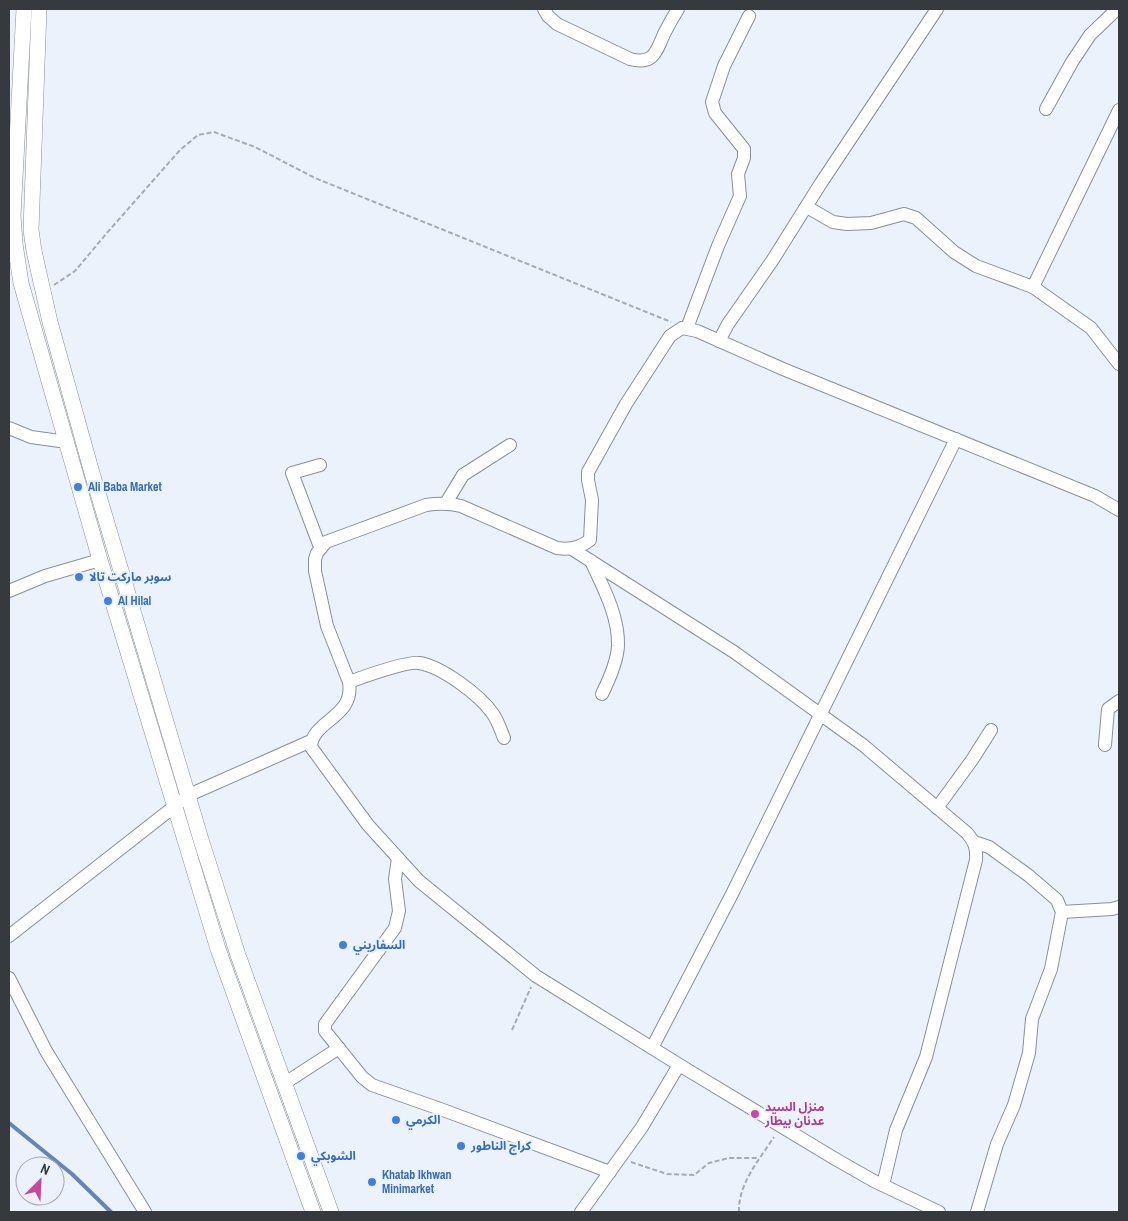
<svg xmlns="http://www.w3.org/2000/svg" width="1128" height="1221" font-family="'Archivo Narrow','Noto Sans Arabic',sans-serif">
<style>
.lines{fill:none;stroke-linecap:round;stroke-linejoin:round}
.stream{stroke:#6585b8;stroke-width:4}
.minor-casing{stroke:#8a9099;stroke-width:14}
.major-casing{stroke:#8a9099;stroke-width:16}
.path{stroke:#a6acb3;stroke-width:2;stroke-dasharray:5 2.5;stroke-linecap:butt}
.minor{stroke:#fff;stroke-width:12}
.major{stroke:#fff;stroke-width:15}
.shop-dot{fill:#3f7fe0;stroke:#ebf2fc;stroke-width:2}
.hotel-dot{fill:#d1479c;stroke:#ebf2fc;stroke-width:2}
.labels{text-anchor:middle;dominant-baseline:central;stroke-width:4;stroke-linejoin:round;paint-order:stroke}
.shop-label{font-size:12px;font-weight:bold;fill:#366cbe;stroke:#ebf2fc;text-anchor:start}
.hotel-label{font-size:12px;font-weight:bold;fill:#b23c85;stroke:#ebf2fc;text-anchor:start}
</style>
<rect width="100%" height="100%" fill="#ebf2fc"/>
<g class="lines">
<polyline class="stream" points="9,1123 72,1174 111,1212"/>
<g class="minor-casing">
<g id="minor">
<path d="M 544,9 L 548,16 L 557,24 L 630,59 C 654,65 656,52 664,34 C 668,26 673,17 678,9"/>
<polyline points="1046,109 1072,62 1090,35 1117,9"/>
<polyline points="807,207 833,222 847,224 871,223 904,214 916,218 954,252 976,266 1033,287 1091,328 1119,364"/>
<polyline points="1033,287 1119,110"/>
<polyline points="687,328 718,246 740,196 738,174 744,158 744,149 715,113 712,102 724,66 749,16"/>
<polyline points="719,341 728,324 772,261 821,183 937,9"/>
<polyline points="9,428 31,437 67,442"/>
<polyline points="320,465 292,473 320,547"/>
<polyline points="446,503 463,475 510,445"/>
<path d="M 572,549 L 734,652 L 863,745 L 967,833 C 974,841 977,848 976,860 L 926,1057 L 896,1130 L 883,1185"/>
<path d="M 591,561 C 603,587 619,616 618,646 C 617,662 609,680 602,694"/>
<polyline points="9,591 45,576 100,560"/>
<path d="M 349,682 C 363,677 406,661 419,663 C 441,666 480,695 493,714 C 498,721 501,731 504,738"/>
<polyline points="1105,745 1108,709 1119,701"/>
<polyline points="937,808 972,760 991,730"/>
<polyline points="974,842 989,847 1028,875 1057,900 1062,912 1051,969 1032,1019 1029,1053 1014,1105 997,1144 977,1212"/>
<polyline points="398,858 395,879 399,911 395,928 325,1024 325,1031 362,1077 372,1085 443,1110 610,1172"/>
<polyline points="1062,912 1112,909 1119,907"/>
<polyline points="9,936 189,795 311,741"/>
<polyline points="9,978 46,1051 145,1212"/>
<polyline points="652,1048 732,894 956,439"/>
<polyline points="285,1083 339,1048"/>
<polyline points="581,1212 642,1127 679,1065"/>
<path d="M 939,1212 L 874,1181 L 837,1160 L 686,1069 L 536,976 L 419,881 L 368,825 L 311,747 C 312,720 355,718 349,682 L 327,626 L 315,571 L 315,559 L 317,553 L 326,542 L 426,505 C 439,503 449,503 461,506 L 557,548 C 569,550 580,548 590,540 L 592,500 L 588,480 L 588,472 L 626,404 L 670,336 L 682,328 L 697,331 L 783,369 L 1095,496 L 1119,510"/>
</g>
</g>
<g class="major-casing">
<g id="major">
<polyline points="24,9 13,215 15,244 21,283 100,560 218,949 313,1212"/>
<polyline points="39,9 31,230 34,251 50,322 92,473 202,843 238,955 331,1212"/>
</g>
</g>
<g class="path">
<polyline points="54,285 75,271 106,234 180,150 198,135 214,132 255,147 315,178 671,322"/>
<polyline points="512,1030 531,987"/>
<polyline points="631,1162 667,1174 694,1175 709,1163 729,1158 759,1158"/>
<path d="M 739,1212 C 738,1184 759,1160 774,1137"/>
</g>
<use href="#minor" class="minor"/>
<use href="#major" class="major"/>
</g>
<g class="shop-dot">
<circle cx="78" cy="487" r="5"/>
<circle cx="79" cy="577" r="5"/>
<circle cx="108" cy="601" r="5"/>
<circle cx="343" cy="945" r="5"/>
<circle cx="396" cy="1120" r="5"/>
<circle cx="461" cy="1146" r="5"/>
<circle cx="301" cy="1156" r="5"/>
<circle cx="372" cy="1182" r="5"/>
</g>
<circle class="hotel-dot" cx="755" cy="1114" r="5"/>
<g class="labels">
<g class="shop-label">
<text x="88" y="487">Ali Baba Market</text>
<text x="89" y="577">سوبر ماركت تالا</text>
<text x="118" y="601">Al Hilal</text>
<text x="353" y="945">السفاريني</text>
<text x="406" y="1120">الكرمي</text>
<text x="471" y="1146">كراج الناطور</text>
<text x="311" y="1156">الشوبكي</text>
<text x="382" y="1175">Khatab Ikhwan<tspan x="382" dy="14">Minimarket</tspan></text>
</g>
<g class="hotel-label">
<text x="765" y="1107">منزل السيد<tspan x="765" dy="14">عدنان بيطار</tspan></text>
</g>
</g>
<rect width="1128" height="1221" fill="none" stroke="#36393d" stroke-width="20"/>
<g transform="translate(40 1181) rotate(24)"><circle r="24" fill="#ebf2fc" stroke="#a3a8b0"/>
<path d="M0-4L9 19L0 12L-9 19Z" fill="#c5499a"/>
<text y="-8" font-size="14" font-weight="bold" text-anchor="middle" fill="#36393d">N</text>
</g>
</svg>
